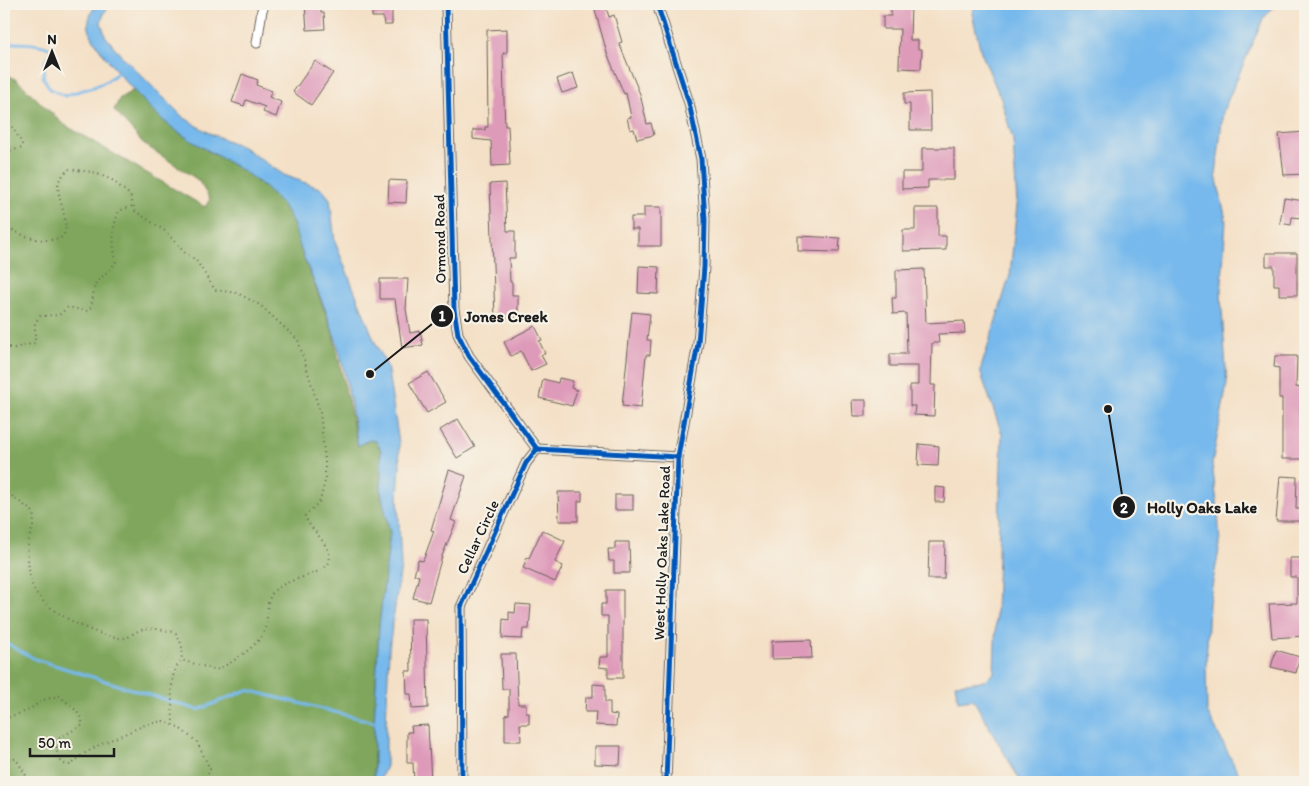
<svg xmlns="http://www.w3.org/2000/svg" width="1309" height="786" font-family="Itim,sans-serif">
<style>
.forest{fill:#7fa65c;stroke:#4e613c}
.water{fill:#77b9ec;stroke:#4a6a84}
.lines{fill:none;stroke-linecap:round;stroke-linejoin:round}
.stream{stroke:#77b9ec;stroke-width:3}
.building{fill:#de9ab9}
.lane-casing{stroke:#686158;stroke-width:7}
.street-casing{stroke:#686158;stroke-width:11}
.path{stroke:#686158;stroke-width:2;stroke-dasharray:1 4;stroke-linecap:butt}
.lane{stroke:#fff;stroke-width:4.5}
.street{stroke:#fff;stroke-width:9}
.cycleway-casing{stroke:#f7f3e8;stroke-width:8}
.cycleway{stroke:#0057b8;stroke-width:5}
.labels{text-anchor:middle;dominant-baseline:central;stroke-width:4.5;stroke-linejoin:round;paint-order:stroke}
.street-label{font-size:15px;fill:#1c1c1c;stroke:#f7f3e8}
.leader{fill:none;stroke:#1c1c1c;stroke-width:2}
.callout-dot{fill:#1c1c1c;stroke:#f7f3e8;stroke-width:2}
.mark-label{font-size:15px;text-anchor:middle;font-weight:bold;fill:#fff}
.callout-label{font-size:16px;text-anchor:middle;font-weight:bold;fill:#1c1c1c;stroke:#f7f3e8;stroke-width:4.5;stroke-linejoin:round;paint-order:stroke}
</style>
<rect width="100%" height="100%" fill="#f7f3e8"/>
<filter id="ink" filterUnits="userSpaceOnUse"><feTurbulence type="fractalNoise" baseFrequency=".02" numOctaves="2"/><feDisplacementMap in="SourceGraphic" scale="10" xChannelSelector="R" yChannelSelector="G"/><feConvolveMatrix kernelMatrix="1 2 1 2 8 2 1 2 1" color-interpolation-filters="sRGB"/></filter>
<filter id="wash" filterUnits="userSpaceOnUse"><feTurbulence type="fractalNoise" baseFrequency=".0096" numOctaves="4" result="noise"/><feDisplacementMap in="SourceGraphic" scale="20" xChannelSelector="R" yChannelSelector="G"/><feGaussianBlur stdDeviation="1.12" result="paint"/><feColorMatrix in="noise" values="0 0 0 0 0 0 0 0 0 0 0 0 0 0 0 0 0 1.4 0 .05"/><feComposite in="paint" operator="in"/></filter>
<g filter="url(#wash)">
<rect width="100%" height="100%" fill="#f4e0c6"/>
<polygon class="forest" points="4,72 18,81 63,124 205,207 210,199 198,180 144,144 114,110 120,98 134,90 165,121 211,153 235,164 273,194 292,217 303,255 332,329 358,446 368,440 376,441 381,450 381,492 390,533 379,626 374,724 374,782 4,782"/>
<g class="water">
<path d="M 97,4 L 112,4 L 104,13 L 101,23 L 106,37 L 120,54 L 183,117 L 209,133 L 243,147 L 284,175 L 322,189 L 330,199 L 335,242 L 375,342 L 387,366 L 399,443 L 400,466 L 398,499 L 401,566 L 389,648 L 386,726 L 386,766 L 379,782 L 374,782 L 374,724 L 379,626 L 390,533 L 381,492 L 381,450 L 376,441 L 368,440 L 358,446 C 351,407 345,365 332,328 C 324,304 313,281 304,258 C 293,230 297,218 273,195 C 241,163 198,150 164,121 C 147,106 92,48 89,28 C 87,20 92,10 97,4 Z"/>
<polygon points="976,4 1276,4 1263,19 1223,111 1216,175 1226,220 1221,296 1227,384 1212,464 1218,511 1220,545 1209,602 1206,665 1207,712 1243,782 1021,782 973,699 958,701 955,684 984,681 994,673 1002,434 980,371 1010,275 1017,205 1013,140 1001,99 981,52 972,13"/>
</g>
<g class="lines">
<g class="stream">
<path d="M 4,44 C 15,42 44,43 52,50 L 45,62 L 43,77 L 50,89 L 65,96 C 86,87 102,89 119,71"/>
<polyline points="4,642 35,659 198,710 247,690 374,722"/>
</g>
</g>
<g id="blocks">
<g class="building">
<polygon points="305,4 320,4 321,13 324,13 325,29 307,30"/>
<polygon points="372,4 392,4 392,25 384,25 383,17 372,17"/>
<polygon points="891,4 911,4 910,40 918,40 918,49 922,49 921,69 899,68 900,29 883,29 883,16 891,16"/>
<polygon points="606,7 609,17 614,15 622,42 619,43 640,94 647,124 651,123 654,135 637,139 634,129 630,130 627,118 631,117 626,93 624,94 607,53 595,10"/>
<polygon points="507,29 507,53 503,53 504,102 505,126 508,126 510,165 492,166 491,141 473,139 473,130 485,130 485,127 488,127 487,30"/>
<polygon points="315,61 333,73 311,105 293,92"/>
<polygon points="573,73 578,88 562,93 557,79"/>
<polygon points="242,74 258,80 256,85 272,91 269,97 281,102 276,117 263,112 265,107 246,100 244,106 232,102"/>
<polygon points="930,92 931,130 910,130 910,104 904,104 904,93"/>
<polygon points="1305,132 1305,174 1284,175 1279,134"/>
<polygon points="922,148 954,148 954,180 928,180 928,188 902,189 902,172 922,172"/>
<polygon points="389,180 407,181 406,203 388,202"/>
<polygon points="505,183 507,231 515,231 515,258 509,258 510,282 512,282 512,295 518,295 518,318 495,318 490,184"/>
<polygon points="1284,198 1305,201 1302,218 1292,217 1291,225 1280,223"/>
<polygon points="644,207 661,207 661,246 638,246 638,229 631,229 631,217 644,217"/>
<polygon points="915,208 938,208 938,236 946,236 946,250 903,251 903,230 915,230"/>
<polygon points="798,236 840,238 839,252 798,251"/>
<polygon points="1266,253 1297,253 1297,295 1279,295 1279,285 1274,285 1274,266 1266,266"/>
<polygon points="639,266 659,267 658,294 638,293"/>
<polygon points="924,269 926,323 964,321 965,333 938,334 939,343 932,343 931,385 935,385 934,416 914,415 915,406 910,406 910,385 918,385 918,366 890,366 890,354 907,354 906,313 893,314 892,298 896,298 896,270"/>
<polygon points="380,279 408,279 406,309 410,333 420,331 423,345 402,348 395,299 380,299"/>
<polygon points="632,312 650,314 647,340 651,340 650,355 646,355 641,408 622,406"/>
<polygon points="535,326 542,340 539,341 545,353 541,355 546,364 531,371 521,351 511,356 504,342"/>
<polygon points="1275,356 1297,356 1296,387 1301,388 1300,414 1304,414 1304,426 1300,426 1300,445 1305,445 1305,459 1282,459 1282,398 1279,398 1279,368 1274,367"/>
<polygon points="428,372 446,402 427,413 409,383"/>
<polygon points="559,378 573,381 571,388 577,390 572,406 539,398 543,379 558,383"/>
<polygon points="852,400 866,400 866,416 853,416"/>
<polygon points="458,419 475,447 457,458 440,430"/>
<polygon points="919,444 939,446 938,466 918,465"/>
<polygon points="449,470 466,476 451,520 456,522 442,556 429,602 413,598 419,576 414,575 418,560 423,561 434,531 431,530"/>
<polygon points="1280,476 1297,477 1296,509 1304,509 1304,521 1276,521"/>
<polygon points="935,487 945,488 944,502 935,502"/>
<polygon points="558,492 582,492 582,501 578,501 578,521 559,521"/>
<rect x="615" y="495" width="18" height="15"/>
<polygon points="542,530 565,541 555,562 563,566 555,582 523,568 527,557 529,558"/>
<polygon points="615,542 629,542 630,573 614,573 614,561 609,561 608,549 615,549"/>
<polygon points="929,542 945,542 944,579 928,579"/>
<polygon points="1290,558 1305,558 1305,636 1272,638 1269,604 1297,603 1297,577 1290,577"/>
<polygon points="606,590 623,590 623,678 608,678 608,668 599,667 600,657 608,657 608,616 601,616 601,604 606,604"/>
<polygon points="516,604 531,605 529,629 523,629 522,639 502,638 503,619 509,620 509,612 515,613"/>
<polygon points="410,619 426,619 428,708 412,709 411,694 407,694 406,671 411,671"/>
<polygon points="811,640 812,658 772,659 772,641"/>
<polygon points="1276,650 1300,657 1296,673 1271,667"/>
<polygon points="501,654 516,654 518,704 526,704 526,713 529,713 529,724 520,724 521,741 505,741 505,715 509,714 509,689 502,689"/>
<polygon points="593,684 605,685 605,702 610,702 610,714 617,715 616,726 595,725 596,712 585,712 586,697 593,697"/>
<polygon points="428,725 431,782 414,782 413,763 407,763 407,732 412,732 411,726"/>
<polygon points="595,746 621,746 620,765 595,764"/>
</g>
</g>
</g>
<g filter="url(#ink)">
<use href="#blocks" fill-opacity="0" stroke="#686158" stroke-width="1"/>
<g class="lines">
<g class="lane-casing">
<polyline id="lane" points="1305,336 1305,351"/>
</g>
<g class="street-casing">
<g id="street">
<polyline points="446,4 454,309 458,334 469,356 537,449"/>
<polyline points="657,4 689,103 701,159 705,220 704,267 698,343 678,457 666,782"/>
<polyline points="257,43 262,10 265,4"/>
<polyline points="462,782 461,607 526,463 537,449 678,457"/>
</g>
</g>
<g class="path">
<polyline points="4,114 22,143 22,148 4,152"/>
<path d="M 4,225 C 18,234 34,241 51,240 C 82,240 53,197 59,181 C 61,177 65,173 68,169 L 93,172 L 112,180 L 130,195 L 135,211 L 165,231 L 185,253 L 196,260 L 215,290 L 237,293 L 260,305 L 298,340 L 320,412 L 325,462 L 325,481 L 320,501 L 305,516 C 309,529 334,547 329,562 C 325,575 285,578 273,592 C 265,602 269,617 265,629 C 259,646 232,663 216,670 L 181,660"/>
<path d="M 4,347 L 14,348 L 35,343 L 35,323 L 40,316 L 59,315 L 68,307 L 87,311 L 91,307 L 95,284 L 116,263 C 113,243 111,230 119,211 L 132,206"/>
<path d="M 4,490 L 33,512 C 36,528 29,532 28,545 C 27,556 29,573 32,584 C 37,608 97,637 120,638 C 130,639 133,632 141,630 C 151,626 165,631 175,632 C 193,661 173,659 172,685 C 171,698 173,712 173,725"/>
<path d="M 4,719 L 27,711 L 43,700 L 59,696 C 70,705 80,711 83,725 L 59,738 C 55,748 56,754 63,764 L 71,765 L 82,755 L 99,745 L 145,725 L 163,721 L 178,727 L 197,742 L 210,769 L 205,782"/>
<polyline points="4,758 16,759 30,782"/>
</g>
<use href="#lane" class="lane"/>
<use href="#street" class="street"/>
<g class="cycleway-casing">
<g id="cycleway">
<polyline points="446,4 454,309 458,334 469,356 537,449"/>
<polyline points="657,4 689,103 701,159 705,220 704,267 698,343 678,457 666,782"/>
<polyline points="462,782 461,607 526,463 537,449 678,457"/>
</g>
</g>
<use href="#cycleway" class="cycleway"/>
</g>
</g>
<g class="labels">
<g class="street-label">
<text transform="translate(440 239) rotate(-91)">Ormond Road</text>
<text transform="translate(478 537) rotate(-65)">Cellar Circle</text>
<text transform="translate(662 553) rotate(-88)">West Holly Oaks Lake Road</text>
</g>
</g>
<path class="leader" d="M370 374L442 316M1108 409L1124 507"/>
<g class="callout-dot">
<circle cx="370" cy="374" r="5"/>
<circle cx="1108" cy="409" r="5"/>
<circle cx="442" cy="316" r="12"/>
<circle cx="1124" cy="507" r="12"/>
</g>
<g class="mark-label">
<text x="442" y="321">1</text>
<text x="1124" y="513">2</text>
</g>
<g class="callout-label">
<text x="506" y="322">Jones Creek</text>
<text x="1202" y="513">Holly Oaks Lake</text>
</g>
<rect width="1309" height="786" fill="none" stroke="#f7f3e8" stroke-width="20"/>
<g transform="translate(52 52)" stroke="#f7f3e8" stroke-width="4" paint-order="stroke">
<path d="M0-4L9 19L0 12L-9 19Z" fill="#1c1c1c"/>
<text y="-8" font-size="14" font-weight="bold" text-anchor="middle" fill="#1c1c1c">N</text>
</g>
<path d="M30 748v8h84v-8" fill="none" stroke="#1c1c1c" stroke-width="2.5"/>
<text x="38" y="748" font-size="15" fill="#1c1c1c" stroke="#f7f3e8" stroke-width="4" paint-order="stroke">50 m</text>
</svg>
